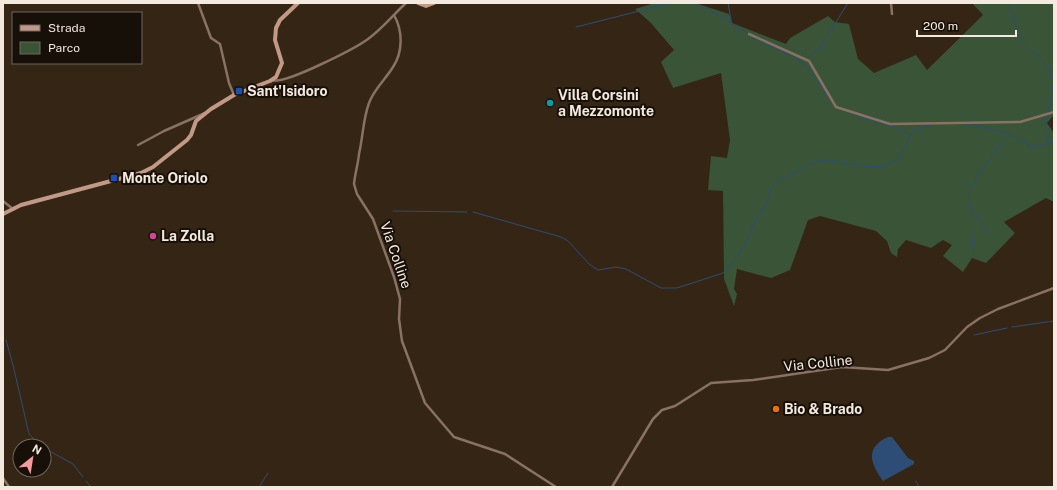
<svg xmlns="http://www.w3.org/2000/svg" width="1057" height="490" font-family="'Public Sans',sans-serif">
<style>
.green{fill:#395436}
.water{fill:#2d4d77}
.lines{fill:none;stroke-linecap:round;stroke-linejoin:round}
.stream{stroke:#2d4d77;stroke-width:1}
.street{stroke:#897164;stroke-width:2.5}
.secondary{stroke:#c19986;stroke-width:4}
.transit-dot{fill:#1a4fb4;stroke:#171009;stroke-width:1.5}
.culture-dot{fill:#0f9aa8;stroke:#171009;stroke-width:1.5}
.hotel-dot{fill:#d1479c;stroke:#171009;stroke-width:1.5}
.food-dot{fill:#e8710a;stroke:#171009;stroke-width:1.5}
.labels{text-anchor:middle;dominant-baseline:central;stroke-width:4;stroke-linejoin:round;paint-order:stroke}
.poi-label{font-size:14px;font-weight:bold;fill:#f4e9df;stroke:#171009;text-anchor:start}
.street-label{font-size:14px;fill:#f4e9df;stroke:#171009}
</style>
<rect width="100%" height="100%" fill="#352515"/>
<polygon class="green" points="655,3 695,3 729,14 732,23 786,44 790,38 828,16 835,22 849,24 858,59 874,73 916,55 927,70 983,15 972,3 1054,3 1054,115 1047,123 1054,133 1054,202 1046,198 1004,222 1015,233 986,263 972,258 963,272 943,256 952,245 943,240 931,248 906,240 898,249 897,257 891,253 887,241 876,231 820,216 808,220 790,270 771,278 737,269 734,289 737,294 734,306 724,279 723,191 708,190 711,156 727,158 730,140 721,73 673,88 661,62 674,50 650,22 635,9"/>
<path class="water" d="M 888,437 L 892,437 L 908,458 L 914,461 L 914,464 L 883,481 C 871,464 864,448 888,437 Z"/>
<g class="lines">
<g class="stream">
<polyline points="693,3 722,17 754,38 794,57 809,69 831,101"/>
<polyline points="728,3 732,25"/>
<path d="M 1007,3 C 1014,13 1014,27 1020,37 C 1035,61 1050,51 1052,88 C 1052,105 1041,126 1048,143"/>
<polyline points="3,5 4,3"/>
<polyline points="576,27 671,3"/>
<polyline points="807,59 821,46 848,3"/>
<path d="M 856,115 C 873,122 893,124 909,134"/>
<polyline points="967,124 1010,134 1032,147 1054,142"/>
<polyline points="393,211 467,212"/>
<polyline points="473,212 561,237 568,241 589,264 598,270 616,267 626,269 661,288 677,288 723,273 730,267 746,243 753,225 765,205 772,187 779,181 805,166 819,161 831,160 868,167 885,166 898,159 902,153 913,130 934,125"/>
<polyline points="971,212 978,218 989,236"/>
<path d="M 974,254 C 971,239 972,225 971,210 C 970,202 968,195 970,188 L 996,149 L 1009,135"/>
<polyline points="1012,327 1054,321"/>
<polyline points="974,335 1007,328"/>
<polyline points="6,340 13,365 29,434 41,446"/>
<polyline points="44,448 73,464 83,477"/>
<polyline points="86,481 91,487"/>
<polyline points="916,481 919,487"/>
<polyline points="259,487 268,473"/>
</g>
<g class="street">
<polyline points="198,3 211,38 220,44 229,83 234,95"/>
<polyline points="891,3 892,14"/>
<path d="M 394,15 C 403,31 403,52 393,67 C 385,80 374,89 369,103 C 363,119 363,137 359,154 C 358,164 355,174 354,184 L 357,194 L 373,219 L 394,277 L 400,299 L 399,319 L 402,341 L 425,403 L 454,437 L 505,454 L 556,487"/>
<polyline points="749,34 809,61 836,107 890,124 1020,122 1054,112"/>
<path d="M 273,80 C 284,85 356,48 368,39 C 382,29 393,15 406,3"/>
<polyline points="138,145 164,131 205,113"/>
<polyline points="3,201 13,209"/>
<polyline points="3,478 9,487"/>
<polyline points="612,487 653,419 662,410 675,406 711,383 753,380 842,367 888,370 929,358 945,350 967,327 980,318 998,309 1054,288"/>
</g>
<g class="secondary">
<polyline points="418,3 426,6 434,3"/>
<polyline points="3,214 21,205 141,173 153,167 187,140 191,135 196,121 211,109 234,95 270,81 276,77 282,63 275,40 276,28 280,20 298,3"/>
</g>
</g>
<g class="transit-dot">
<rect x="235" y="87" width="8" height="8" rx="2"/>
<rect x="110" y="174" width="8" height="8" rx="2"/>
</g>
<circle class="culture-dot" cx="550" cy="103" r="4"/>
<circle class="hotel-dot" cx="153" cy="236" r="4"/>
<circle class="food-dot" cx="776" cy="409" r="4"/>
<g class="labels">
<g class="poi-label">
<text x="247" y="91">Sant'Isidoro</text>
<text x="558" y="95">Villa Corsini<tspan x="558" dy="16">a Mezzomonte</tspan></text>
<text x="122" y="178">Monte Oriolo</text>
<text x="161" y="236">La Zolla</text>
<text x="784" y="409">Bio &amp; Brado</text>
</g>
<g class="street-label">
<text transform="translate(396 255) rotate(71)">Via Colline</text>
<text transform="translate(818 363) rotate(-6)">Via Colline</text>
</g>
</g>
<rect width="1057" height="490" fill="none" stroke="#f4e9df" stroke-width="8"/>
<rect x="12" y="12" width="130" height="52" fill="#171009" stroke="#6f675f"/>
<rect x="20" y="25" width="20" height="6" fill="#c19986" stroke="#6f675f"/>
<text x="48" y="32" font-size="12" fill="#f4e9df">Strada</text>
<rect x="20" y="42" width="20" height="12" fill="#395436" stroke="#6f675f"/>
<text x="48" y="52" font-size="12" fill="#f4e9df">Parco</text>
<g transform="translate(32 458) rotate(30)"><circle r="19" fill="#171009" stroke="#6f675f"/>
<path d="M0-3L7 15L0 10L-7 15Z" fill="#f59b9c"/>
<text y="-6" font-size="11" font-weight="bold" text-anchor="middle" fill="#f4e9df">N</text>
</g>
<path d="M917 30v6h99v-6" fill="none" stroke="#f4e9df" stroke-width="2"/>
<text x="923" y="30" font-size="12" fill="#f4e9df" stroke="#171009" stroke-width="3" paint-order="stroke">200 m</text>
</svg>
